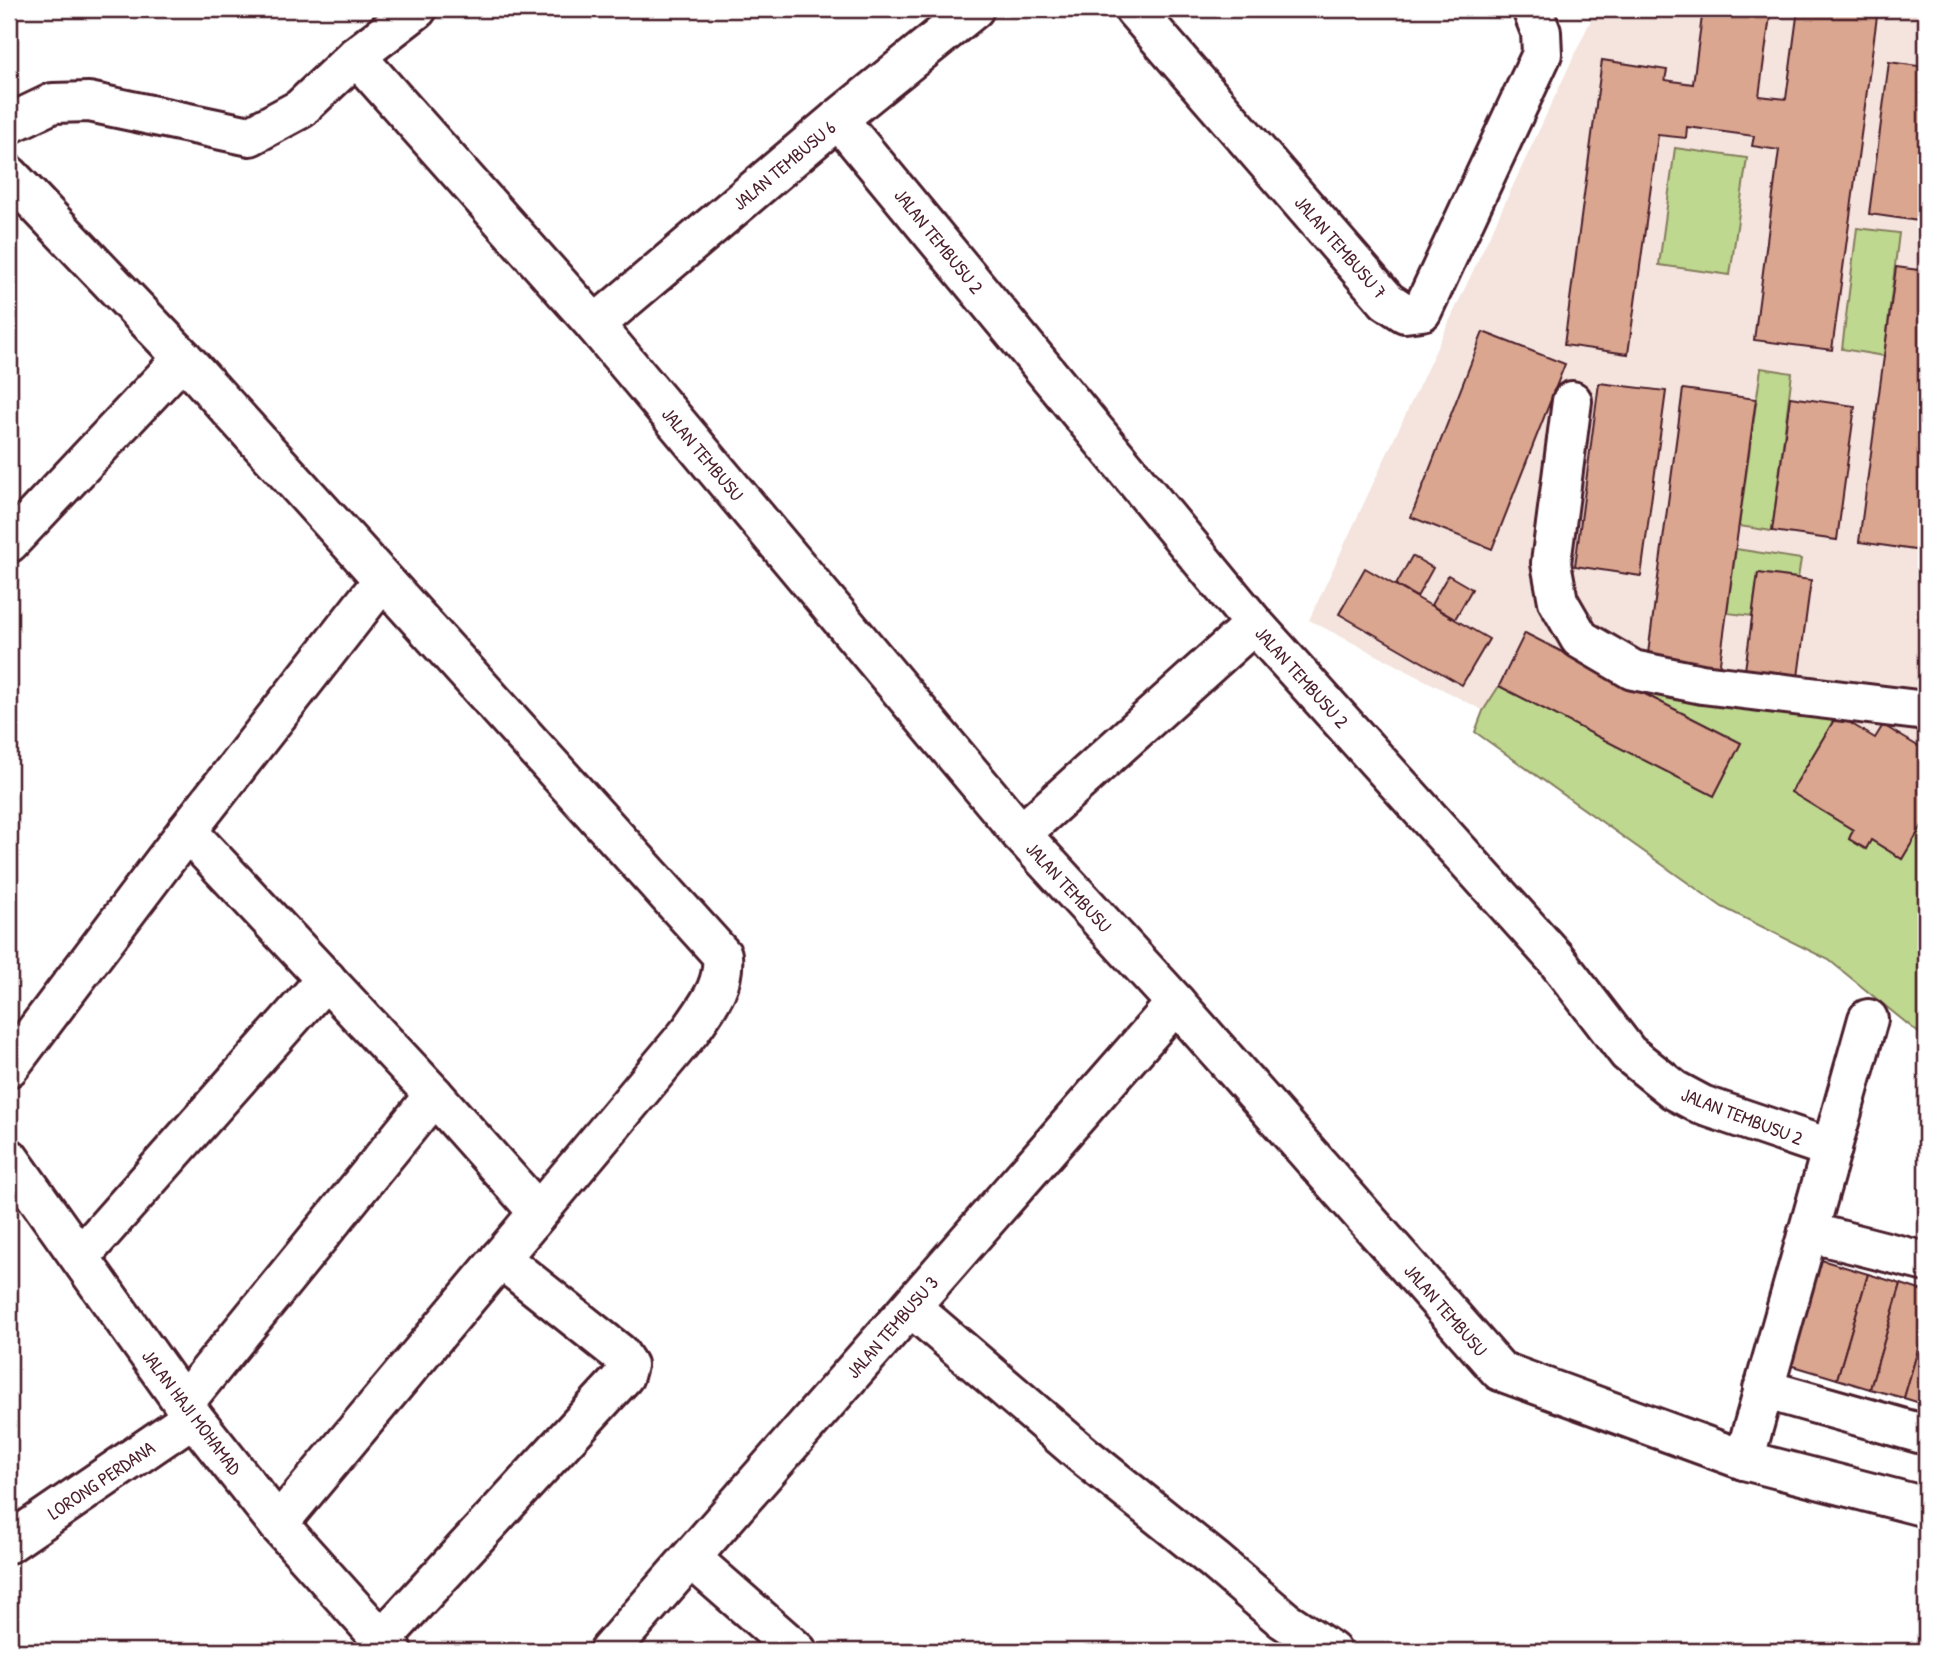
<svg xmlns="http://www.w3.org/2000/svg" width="1935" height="1660" font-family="'Patrick Hand',sans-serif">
	<rect width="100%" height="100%" fill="#fff"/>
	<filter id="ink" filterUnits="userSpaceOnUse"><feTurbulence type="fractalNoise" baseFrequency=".0143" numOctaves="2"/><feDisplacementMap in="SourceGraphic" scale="14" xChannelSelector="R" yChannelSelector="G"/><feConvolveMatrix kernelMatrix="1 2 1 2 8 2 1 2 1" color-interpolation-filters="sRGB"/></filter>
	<g filter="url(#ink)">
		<path fill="#f4e4dd" d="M1596 9H1926V941L1309 620Z"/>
		<g fill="#bed88f" stroke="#847c5d" stroke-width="2">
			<path d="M1675 148 1747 158 1730 275 1659 265Z"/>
			<path d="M1857 228 1899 233 1884 356 1842 349Z"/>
			<path d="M1761 368 1792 373 1772 531 1739 526Z"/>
			<path d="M1736 549 1801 559 1798 578 1758 573 1752 616 1727 613Z"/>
			<path d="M1615 679 1837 715 1791 792 1853 830 1849 839 1865 849 1871 840 1902 859 1926 819V1039L1829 960 1722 907 1475 732 1483 711 1499 686 1714 796 1741 743Z"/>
		</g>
		<g fill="#daa68f" stroke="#4a1f2b" stroke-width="2">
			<path d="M1703 9H1771L1759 96 1786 99 1798 9H1878L1832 350 1754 340 1779 150 1752 146 1754 136 1687 127 1686 138 1658 135 1628 354 1564 345 1602 60 1667 70 1665 80 1693 84Z"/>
			<path d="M1889 62 1926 67V222L1869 214Z"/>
			<path d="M1896 267 1926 271V516L1922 551 1859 542Z"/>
			<path d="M1483 332 1565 364 1492 549 1411 517Z"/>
			<path d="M1599 383 1666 391 1641 576 1575 566Z"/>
			<path d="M1683 389 1756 399 1719 670 1647 661Z"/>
			<path d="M1790 397 1855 406 1837 540 1772 531Z"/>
			<path d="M1412 556 1433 568 1417 597 1396 585Z"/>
			<path d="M1365 568 1489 639 1462 685 1339 614Z"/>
			<path d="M1758 573 1811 580 1798 677 1745 670Z"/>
			<path d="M1448 575 1472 589 1455 619 1431 605Z"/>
			<path d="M1525 633 1741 743 1714 796 1499 686Z"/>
			<path d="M1837 715 1875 738 1883 725 1926 751V819L1902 859 1871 840 1866 849 1849 839 1853 830 1791 792Z"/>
			<path d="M1818 1259 1868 1274 1837 1379 1787 1364Z"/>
			<path d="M1868 1274 1901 1284 1870 1389 1837 1379Z"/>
			<path d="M1901 1284 1926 1292V1322L1904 1398 1870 1389Z"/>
			<path d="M1926 1322V1405L1904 1398Z"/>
		</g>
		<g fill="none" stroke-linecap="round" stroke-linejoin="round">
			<g stroke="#4a1f2b" stroke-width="44">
				<g id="minor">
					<path d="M1134 9 1387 301 1405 313 1422 311 1542 54 1541 32 1532 9"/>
					<path d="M356 56 595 325 1021 834 1176 1003 1500 1371 1744 1460 1926 1507"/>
					<path d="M838 119 1254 624 1555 958 1628 1053 1674 1090 1702 1105 1832 1149"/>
					<path d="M9 124 53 103 89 102 250 136 300 109 356 56 417 9"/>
					<path d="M9 175 183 358 722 955C725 986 708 1005 691 1030L278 1524"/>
					<path d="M595 325 838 119 974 9"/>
					<path d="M1572 401 1551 563 1558 601 1580 639 1633 670 1702 684 1926 711"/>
					<path d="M9 543 183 358"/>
					<path d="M187 831 434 1095 538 1212"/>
					<path d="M1021 834 1254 624"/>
					<path d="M9 1067 187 831 383 580"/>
					<path d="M9 1158 193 1417 278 1524 392 1651"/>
					<path d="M1808 1232 1926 1262"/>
					<path d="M80 1257 326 979"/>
					<path d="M911 1307 1082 1454 1214 1560 1284 1620 1331 1651"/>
					<path d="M1763 1389 1926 1435"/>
					<path d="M183 1404 434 1095"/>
					<path d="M1744 1460 1868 1019"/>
					<path d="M9 1543 193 1417"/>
					<path d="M691 1558 797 1651"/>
					<path d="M382 1639 624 1376 627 1365 619 1353 500 1258"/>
					<path d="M609 1651 1176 1003"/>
				</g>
			</g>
			<use href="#minor" stroke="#fff" stroke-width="38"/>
		</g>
	</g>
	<g text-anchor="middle" stroke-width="5" stroke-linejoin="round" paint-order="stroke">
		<g font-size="19" fill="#4a1f2b" stroke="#fff">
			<text transform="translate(784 165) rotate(-40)" y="7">JALAN TEMBUSU 6</text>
			<text transform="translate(939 241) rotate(51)" y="7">JALAN TEMBUSU 2</text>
			<text transform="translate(1341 247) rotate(49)" y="7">JALAN TEMBUSU 7</text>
			<text transform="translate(703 454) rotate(50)" y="7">JALAN TEMBUSU</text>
			<text transform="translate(1302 677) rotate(48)" y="7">JALAN TEMBUSU 2</text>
			<text transform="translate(1069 887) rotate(47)" y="7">JALAN TEMBUSU</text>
			<text transform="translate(1742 1116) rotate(21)" y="7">JALAN TEMBUSU 2</text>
			<text transform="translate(1446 1310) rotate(49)" y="7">JALAN TEMBUSU</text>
			<text transform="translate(892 1327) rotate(-49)" y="7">JALAN TEMBUSU 3</text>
			<text transform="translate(192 1412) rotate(53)" y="7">JALAN HAJI MOHAMAD</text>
			<text transform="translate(101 1480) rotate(-34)" y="7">LORONG PERDANA</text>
		</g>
	</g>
	<rect width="1935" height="1660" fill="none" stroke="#fff" stroke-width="35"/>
	<rect x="18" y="18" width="1900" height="1625" fill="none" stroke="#4a1f2b" stroke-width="2.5" filter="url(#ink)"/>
</svg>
